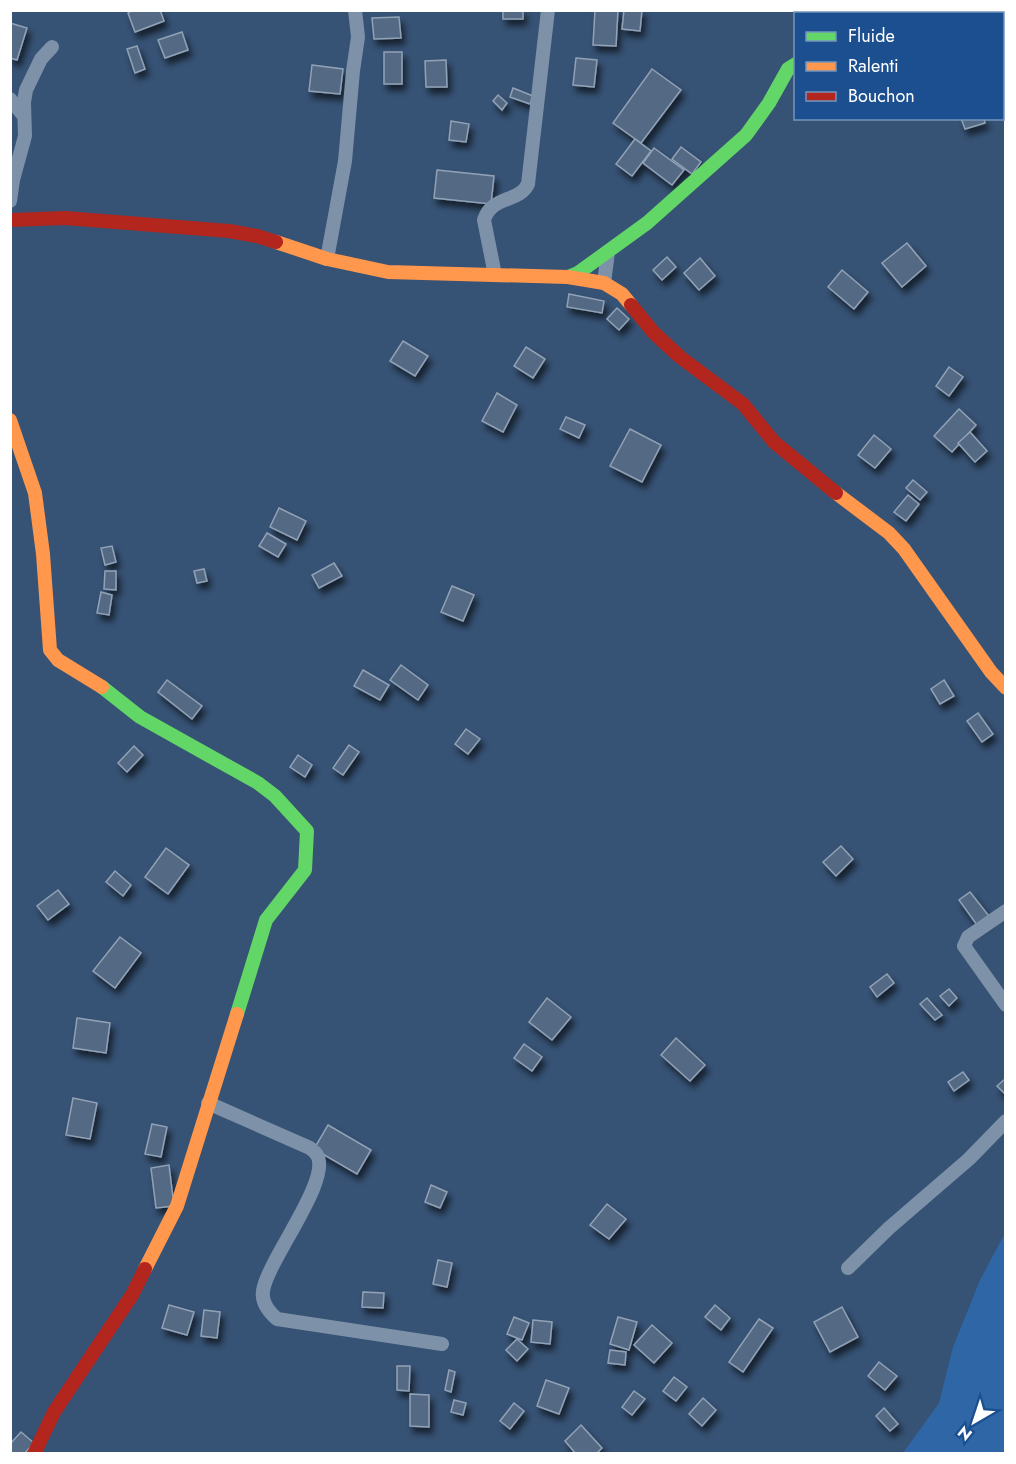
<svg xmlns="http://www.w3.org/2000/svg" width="1016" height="1464" font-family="Jost,sans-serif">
	<defs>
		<filter id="shadow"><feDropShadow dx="3.5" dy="6" stdDeviation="3" flood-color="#0009"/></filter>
	</defs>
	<rect width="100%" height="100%" fill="#365274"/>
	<path fill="#2f66a5" d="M1005 1233V1453H903L939 1403 953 1347 980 1280Z"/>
	<g fill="#526984" stroke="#92a2b6" stroke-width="1.5" filter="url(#shadow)">
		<path d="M133 10H160L164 21 135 32 128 13Z"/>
		<rect x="503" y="10" width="20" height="9"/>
		<path d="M595 10H618L616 46 593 45Z"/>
		<path d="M624 10H642L640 31 622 29Z"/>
		<path d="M399 17 401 38 374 39 372 18Z"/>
		<path d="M10 23 27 28 17 60 10 58Z"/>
		<path d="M182 32 188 50 165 58 158 40Z"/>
		<path d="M137 46 145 69 135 73 127 49Z"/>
		<rect x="384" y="52" width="18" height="32"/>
		<path d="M576 58 597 60 594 87 573 85Z"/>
		<path d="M446 60 447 87H426L425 61Z"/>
		<path d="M312 65 343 69 340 94 309 91Z"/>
		<path d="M652 69 681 90 641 143 613 123Z"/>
		<path d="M513 88 533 96 530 104 510 97Z"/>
		<path d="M498 95 507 103 502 110 493 101Z"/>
		<path d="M961 118H984L985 123 965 129Z"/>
		<path d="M451 121 469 124 466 142 449 140Z"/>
		<path d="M635 139 651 151 632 176 616 164Z"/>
		<path d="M681 147 701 162 692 174 672 159Z"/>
		<path d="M654 148 684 170 672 185 643 163Z"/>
		<path d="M437 170 494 176 491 204 434 198Z"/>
		<path d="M907 243 926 266 902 287 882 263Z"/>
		<path d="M667 257 676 267 662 280 653 270Z"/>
		<path d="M700 258 715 276 699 290 684 273Z"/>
		<path d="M842 270 868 292 854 309 828 287Z"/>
		<path d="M569 294 604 301 602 313 567 307Z"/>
		<path d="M617 308 629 319 619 330 607 319Z"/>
		<path d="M403 341 428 356 415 376 390 361Z"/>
		<path d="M526 347 545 359 533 378 514 366Z"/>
		<path d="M949 367 963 377 949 396 936 386Z"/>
		<path d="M497 393 517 405 503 432 482 421Z"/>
		<path d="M959 409 976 425 952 452 934 436Z"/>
		<path d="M566 417 585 425 579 438 560 429Z"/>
		<path d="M630 429 661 445 642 482 610 466Z"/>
		<path d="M970 432 987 451 975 462 958 443Z"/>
		<path d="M874 435 891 449 875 468 858 455Z"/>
		<path d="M913 480 927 492 920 500 906 488Z"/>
		<path d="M908 495 919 504 906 521 894 512Z"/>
		<path d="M279 508 306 521 297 540 270 527Z"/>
		<path d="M267 533 286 544 278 557 259 546Z"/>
		<path d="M112 546 116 562 105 565 101 548Z"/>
		<path d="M334 563 342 576 319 588 312 575Z"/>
		<path d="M204 569 207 581 197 583 194 571Z"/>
		<path d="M105 571H116V590L104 589Z"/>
		<path d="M452 586 474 595 463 621 441 612Z"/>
		<path d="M101 592 112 595 109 615 97 613Z"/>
		<path d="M401 665 428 685 418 700 390 680Z"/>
		<path d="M363 670 389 685 380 700 354 686Z"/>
		<path d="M167 680 202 706 192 719 158 692Z"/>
		<path d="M944 680 954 696 940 704 931 689Z"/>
		<path d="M978 713 993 734 982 742 967 721Z"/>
		<path d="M466 729 480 739 468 754 455 744Z"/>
		<path d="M349 745 359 752 343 775 333 768Z"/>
		<path d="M134 746 143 755 127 772 118 763Z"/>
		<path d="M298 755 312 765 305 777 290 767Z"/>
		<path d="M841 846 853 859 836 876 823 862Z"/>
		<path d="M166 848 189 865 168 894 145 877Z"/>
		<path d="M115 871 131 885 123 896 106 882Z"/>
		<path d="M58 890 69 904 48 920 37 906Z"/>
		<path d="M970 892 989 916 977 925 959 900Z"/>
		<path d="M120 937 141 953 115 988 93 971Z"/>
		<path d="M887 974 894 983 877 997 870 987Z"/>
		<path d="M949 989 957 998 949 1006 940 996Z"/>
		<path d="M547 998 571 1017 552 1040 529 1022Z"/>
		<path d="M927 998 942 1015 935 1020 920 1004Z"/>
		<path d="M77 1018 110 1023 106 1053 73 1048Z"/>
		<path d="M676 1038 705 1065 690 1081 661 1055Z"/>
		<path d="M524 1044 542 1057 532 1071 514 1058Z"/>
		<path d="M963 1072 969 1080 954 1091 948 1082Z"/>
		<path d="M1005 1079H1006V1095L997 1086Z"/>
		<path d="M73 1098 97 1103 90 1139 66 1135Z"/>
		<path d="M152 1124 167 1127 161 1157 145 1154Z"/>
		<path d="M328 1125 371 1150 357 1174 314 1149Z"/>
		<path d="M169 1165 174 1206 156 1208 151 1168Z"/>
		<path d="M431 1185 447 1192 440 1208 425 1202Z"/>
		<path d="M607 1204 626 1219 609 1239 590 1225Z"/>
		<path d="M438 1260 452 1263 447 1287 433 1284Z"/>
		<path d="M363 1292 384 1293 383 1308 362 1307Z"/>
		<path d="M169 1305 194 1312 187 1335 162 1328Z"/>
		<path d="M715 1305 730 1318 721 1330 705 1317Z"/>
		<path d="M842 1307 858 1337 830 1352 814 1322Z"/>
		<path d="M204 1310 220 1312 217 1338 201 1336Z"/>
		<path d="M514 1317 529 1323 522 1340 507 1334Z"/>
		<path d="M618 1317 637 1322 629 1350 610 1344Z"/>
		<path d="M759 1319 773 1328 743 1372 729 1362Z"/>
		<path d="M533 1320 552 1322 550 1344 531 1342Z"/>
		<path d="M652 1325 672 1343 654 1363 634 1345Z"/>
		<path d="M517 1339 528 1349 517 1361 506 1350Z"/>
		<path d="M610 1350 626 1352 625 1365 608 1363Z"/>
		<path d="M879 1362 897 1376 885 1390 868 1376Z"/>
		<path d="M397 1366H410L409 1391 397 1390Z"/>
		<path d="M449 1370 455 1372 451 1392 445 1390Z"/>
		<path d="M674 1377 687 1387 676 1401 663 1391Z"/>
		<path d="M546 1380 569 1388 559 1414 537 1406Z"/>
		<path d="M634 1391 645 1399 632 1415 622 1407Z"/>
		<path d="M410 1394 429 1395V1427L410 1426Z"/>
		<path d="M703 1398 716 1410 702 1426 689 1414Z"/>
		<path d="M454 1400 466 1403 463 1415 451 1412Z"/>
		<path d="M514 1403 524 1411 510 1429 500 1421Z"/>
		<path d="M884 1408 898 1424 890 1431 876 1416Z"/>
		<path d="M581 1425 602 1448 596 1454H576L565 1441Z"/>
		<path d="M21 1432 34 1443 24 1454 10 1453V1444Z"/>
	</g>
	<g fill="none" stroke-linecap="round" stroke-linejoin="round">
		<g stroke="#7d92a8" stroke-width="14">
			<path d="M821 14 823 10"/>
			<path d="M10 99 24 116"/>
			<path d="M10 201 13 180 25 136 24 102 26 90 41 59 52 47"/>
			<path d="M327 259 345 161 353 71 358 37 355 10"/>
			<path d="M495 275 484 220C492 195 519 203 528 184L548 10"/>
			<path d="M604 283 608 252"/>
			<path d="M1006 911 968 937 964 946 1006 1005"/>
			<path d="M208 1103 310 1148C311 1149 317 1154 317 1155 332 1180 267 1261 263 1291 261 1303 269 1312 277 1319L442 1344"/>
			<path d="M848 1268 889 1228 969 1159 1006 1121"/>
		</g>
		<g stroke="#63d668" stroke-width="14">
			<path d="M872 14 876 10"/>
			<path d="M568 277 578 273 647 223 746 135 769 103 788 69 796 64"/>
			<path d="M102 687 140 717 258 783 275 796 307 831 305 870 266 920 237 1014"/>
		</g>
		<g stroke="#ff974d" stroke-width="14">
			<path d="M276 242 327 259 388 272 568 277 604 283 622 294 631 305"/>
			<path d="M10 420 35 493 43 554 50 650 58 660 102 687"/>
			<path d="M836 493 889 533 904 549 991 672 1006 688"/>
			<path d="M145 1269 177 1206 237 1014"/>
		</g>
		<g stroke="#b3261e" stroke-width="14">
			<path d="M10 220 65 218 229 231 257 236 276 242"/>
			<path d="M631 305 654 333 680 357 743 404 774 442 836 493"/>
			<path d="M34 1454 54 1412 132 1295 145 1269"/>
		</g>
	</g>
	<rect width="1016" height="1464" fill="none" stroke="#ffffff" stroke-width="24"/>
	<rect x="794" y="12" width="210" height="108" fill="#1b4f8f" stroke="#7695bc" stroke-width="1.5"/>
	<rect x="806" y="32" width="30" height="9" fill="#63d668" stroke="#7695bc" stroke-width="1.5"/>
	<text x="848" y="42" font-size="18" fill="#ffffff">Fluide</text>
	<rect x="806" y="62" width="30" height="9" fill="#ff974d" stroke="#7695bc" stroke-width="1.5"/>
	<text x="848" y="72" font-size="18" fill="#ffffff">Ralenti</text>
	<rect x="806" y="92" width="30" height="9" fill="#b3261e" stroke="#7695bc" stroke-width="1.5"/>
	<text x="848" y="102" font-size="18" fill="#ffffff">Bouchon</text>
	<g transform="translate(974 1422) rotate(219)" stroke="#1b4f8f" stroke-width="4.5" paint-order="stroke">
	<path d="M0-4.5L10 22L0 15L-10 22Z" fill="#ffffff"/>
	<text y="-9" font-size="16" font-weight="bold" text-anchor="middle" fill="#ffffff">N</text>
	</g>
</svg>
